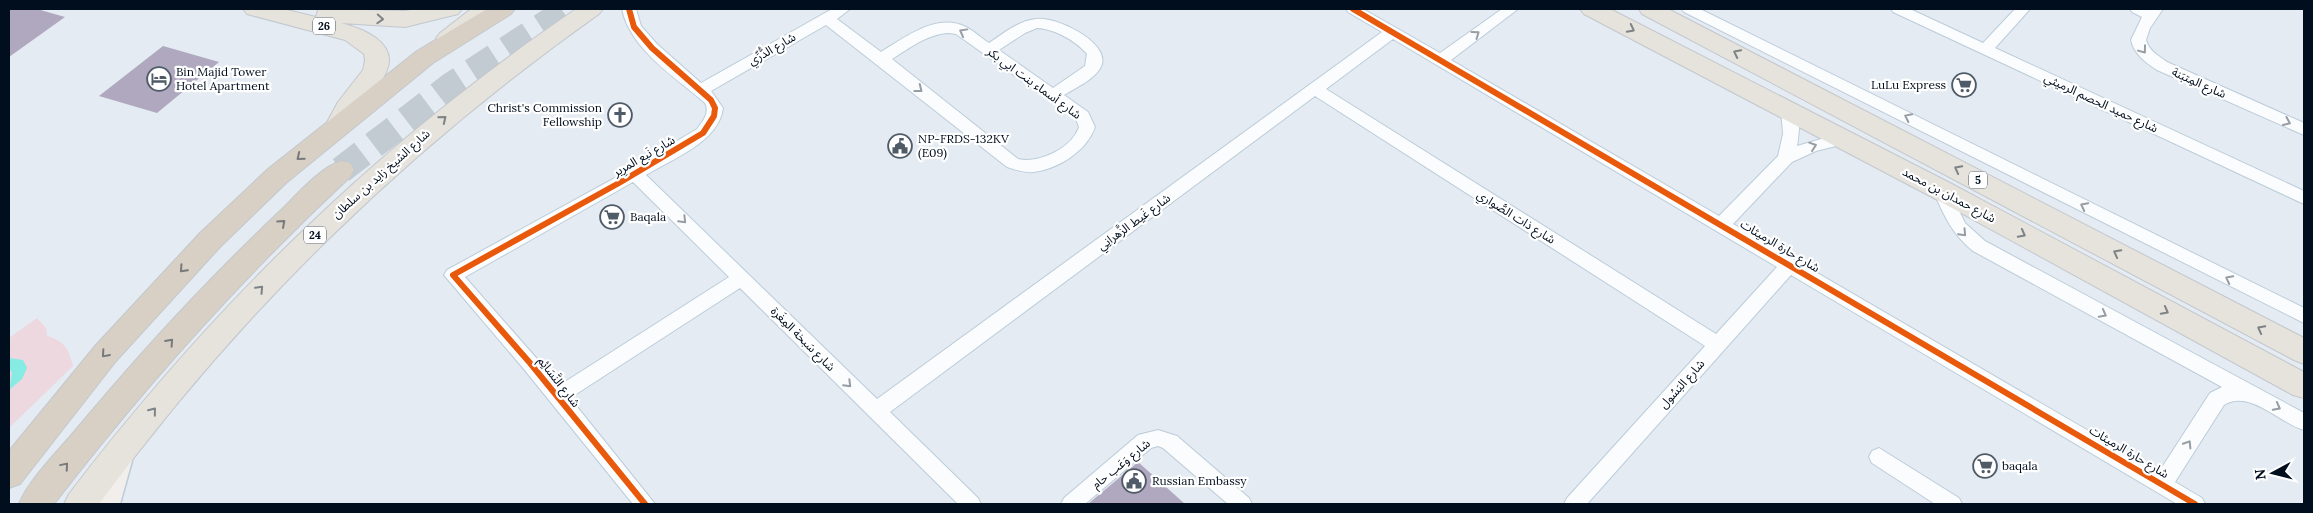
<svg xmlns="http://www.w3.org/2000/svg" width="2313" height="513" font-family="Lora,'Noto Sans Arabic',serif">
	<rect width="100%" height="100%" fill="#e4ebf2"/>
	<path fill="#edd8e0" d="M37 318 46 328 47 336C64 340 69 350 73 366L9 428V338Z"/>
	<path fill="#86ebe3" d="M9 358 23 360 27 368 22 379 9 390 12 373 9 368Z"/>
	<g fill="#afa8be">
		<path d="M9 9H37L65 17 9 57Z"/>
		<path d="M163 46 219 62 157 113 99 96Z"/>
		<path d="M1138 462 1185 504H1088Z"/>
	</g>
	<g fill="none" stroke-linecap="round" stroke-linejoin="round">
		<path stroke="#c2cad2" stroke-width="27" stroke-dasharray="27 14" stroke-linecap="butt" d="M341 170 452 85 569 9"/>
		<g stroke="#bbccda" stroke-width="2">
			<g id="street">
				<path d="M622 9H636L641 26 657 44 701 83 832 9H850L837 19 881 52C904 38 937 12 966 27 974 31 981 38 989 43 1004 33 1018 21 1036 19 1055 16 1108 41 1102 64 1098 78 1075 88 1064 95L1088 112 1095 127C1087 151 1058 169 1034 172 1025 173 1016 170 1007 167L826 25 711 91 723 108C719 142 672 159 646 175L877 399 1382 32 1348 12 1346 9H1363L1440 53 1502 9H1518L1451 60 1719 216 1778 156 1783 134 1781 110 1783 106H1795C1801 117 1799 134 1797 146L1842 133 1848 135 1850 139 1848 143 1816 151 1792 162 1733 224 2159 472 2210 393 2222 387 1973 251C1952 234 1943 214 1933 190L1935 186 1941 184 1947 186 1965 223 1985 241 2304 413V430C2279 423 2250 389 2224 405L2175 482 2202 498 2205 504H2177L1791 275 1587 504H1564L1567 498 1705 346 1315 96 890 412 978 498 981 504H958L740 288 570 398 655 504H633L523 368 444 275 447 270 613 179 697 129C703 121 710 113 705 103 675 77 630 49 622 9ZM1037 28C1055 29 1076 41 1087 54L1085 66 1053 88 999 50 1025 33ZM949 33 956 34 1076 119 1079 127C1072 148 1039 164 1018 159L892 59C910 48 927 34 949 33ZM1393 39 1777 267 1716 334 1326 89ZM633 182 729 277 560 385 465 277Z"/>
				<path d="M1682 9H1700L2304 308V323L1684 12Z"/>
				<path d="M1891 9H1910L1983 43 2015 9H2030L1995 48 2304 191V204L1893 12Z"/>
				<path d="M2130 9H2163L2150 28 2146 40C2149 51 2159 56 2167 62L2304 123V135L2157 70C2145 62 2134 54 2131 40L2142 17 2132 12Z"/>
				<path d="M1158 430 1177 436 1249 498 1252 504H1228L1163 448 1158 446 1151 448 1085 504H1061L1064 498 1138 435Z"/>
				<path d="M1879 448 1959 498 1962 504H1935L1872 463 1869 457 1872 451Z"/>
			</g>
		</g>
		<g stroke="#bbccda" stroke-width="3">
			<path id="secondary" d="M118 449 128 452 132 461 120 504H92L97 480 108 452Z"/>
		</g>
		<g stroke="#c2c8cd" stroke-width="2">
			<g id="primary">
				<path d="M243 9H283L316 17 318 10 321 9 405 11 417 9H462L458 14 405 27 341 23C361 28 398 42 387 70 381 86 367 98 358 111 353 118 351 126 347 132L338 135 329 132 325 126 338 102 363 70 365 61 364 54 345 40 247 14Z"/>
				<path d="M471 9H498L494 14C479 26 460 49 440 43L436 38 440 33Z"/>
				<path d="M576 9H603L599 14C404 152 240 312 99 504H64L69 494C215 303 377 145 576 9Z"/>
				<path d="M1580 9H1610L1950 183 2304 372V398L2293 395 1932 197 1584 14Z"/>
				<path d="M1639 9H1668L2304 338V364L2294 360 1642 14Z"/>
			</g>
		</g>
		<g stroke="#c2c8cd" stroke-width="2">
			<g id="highway">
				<path d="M487 9H515L511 14 433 63 286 183 220 247 116 361 20 484 9 488V451L96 345 200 233 268 169 417 51Z"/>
				<path d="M341 161 350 163 354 170 350 177C242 278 144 387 54 504H19C29 480 56 453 74 432 138 355 205 282 278 213 294 198 320 167 341 161Z"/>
			</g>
		</g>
		<use href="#street" fill="#fbfcfd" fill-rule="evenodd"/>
		<use href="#secondary" fill="#f1eeec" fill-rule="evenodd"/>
		<use href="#primary" fill="#e6e2dc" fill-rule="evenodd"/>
		<use href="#highway" fill="#d8d0c5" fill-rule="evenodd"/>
		<g stroke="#fff" stroke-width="9">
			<g id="cycleway">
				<path d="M629 9 634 27 652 48 711 100 715 108 714 116 703 133 619 183 453 275 530 363 645 504"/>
				<path d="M1353 9 2195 504"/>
			</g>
		</g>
		<use href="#cycleway" stroke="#e8590c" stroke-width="6"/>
	</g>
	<defs><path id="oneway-chevron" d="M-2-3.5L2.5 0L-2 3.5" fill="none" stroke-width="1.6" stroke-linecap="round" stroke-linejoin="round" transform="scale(1.25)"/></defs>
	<g stroke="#7e8386">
		<use href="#oneway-chevron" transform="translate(380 19) rotate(3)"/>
		<use href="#oneway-chevron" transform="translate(1631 29) rotate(27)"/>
		<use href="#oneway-chevron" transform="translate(1737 53) rotate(-153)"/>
		<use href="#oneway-chevron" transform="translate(443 119) rotate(-39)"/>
		<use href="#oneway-chevron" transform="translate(1958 169) rotate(-152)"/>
		<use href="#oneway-chevron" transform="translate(2022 234) rotate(28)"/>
		<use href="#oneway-chevron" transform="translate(2117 253) rotate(-152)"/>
		<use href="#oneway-chevron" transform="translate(260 289) rotate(-47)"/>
		<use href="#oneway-chevron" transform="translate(2165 311) rotate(28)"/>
		<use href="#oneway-chevron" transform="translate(2261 329) rotate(-152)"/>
		<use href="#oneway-chevron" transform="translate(153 411) rotate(-51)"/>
	</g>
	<g stroke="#979da4">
		<use href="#oneway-chevron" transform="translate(963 32) rotate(-151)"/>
		<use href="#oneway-chevron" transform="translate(1476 34) rotate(-36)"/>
		<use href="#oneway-chevron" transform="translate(2143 50) rotate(53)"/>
		<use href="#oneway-chevron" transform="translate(919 89) rotate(38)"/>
		<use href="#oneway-chevron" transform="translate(1908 117) rotate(-154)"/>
		<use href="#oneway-chevron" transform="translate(2287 122) rotate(24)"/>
		<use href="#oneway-chevron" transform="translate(1813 146) rotate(-19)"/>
		<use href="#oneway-chevron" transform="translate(2084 206) rotate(-153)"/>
		<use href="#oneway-chevron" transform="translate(683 220) rotate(45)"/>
		<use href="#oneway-chevron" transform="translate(1963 233) rotate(47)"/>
		<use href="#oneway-chevron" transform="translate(2229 279) rotate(-153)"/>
		<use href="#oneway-chevron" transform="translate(2103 314) rotate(28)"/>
		<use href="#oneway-chevron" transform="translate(848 384) rotate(45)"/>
		<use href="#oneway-chevron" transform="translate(2277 407) rotate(28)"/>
		<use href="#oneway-chevron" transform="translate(2188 444) rotate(-58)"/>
	</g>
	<g stroke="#77797a">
		<use href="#oneway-chevron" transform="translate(300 157) rotate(141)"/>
		<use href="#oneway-chevron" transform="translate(282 223) rotate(-42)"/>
		<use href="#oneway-chevron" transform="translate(183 269) rotate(133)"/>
		<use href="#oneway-chevron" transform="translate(170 342) rotate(-48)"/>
		<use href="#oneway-chevron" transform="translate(105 354) rotate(131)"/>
		<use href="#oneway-chevron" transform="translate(65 466) rotate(-50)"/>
	</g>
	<defs>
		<g id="hotel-ring" transform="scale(1.25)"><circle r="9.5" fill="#fff" stroke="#505b68" stroke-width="1.5"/><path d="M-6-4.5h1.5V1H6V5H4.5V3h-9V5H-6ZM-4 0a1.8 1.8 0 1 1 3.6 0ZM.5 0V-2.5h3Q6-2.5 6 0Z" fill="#505b68"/></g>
		<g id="supermarket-ring" transform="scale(1.25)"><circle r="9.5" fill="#fff" stroke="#505b68" stroke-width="1.5"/><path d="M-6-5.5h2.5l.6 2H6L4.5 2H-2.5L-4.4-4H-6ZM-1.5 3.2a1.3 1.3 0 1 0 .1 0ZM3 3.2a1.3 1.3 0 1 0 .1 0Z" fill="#505b68"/></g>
		<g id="church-ring" transform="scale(1.25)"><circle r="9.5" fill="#fff" stroke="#505b68" stroke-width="1.5"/><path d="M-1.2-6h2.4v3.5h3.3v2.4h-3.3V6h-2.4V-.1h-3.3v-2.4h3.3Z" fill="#505b68"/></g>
		<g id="civic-ring" transform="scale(1.25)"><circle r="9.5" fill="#fff" stroke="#505b68" stroke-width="1.5"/><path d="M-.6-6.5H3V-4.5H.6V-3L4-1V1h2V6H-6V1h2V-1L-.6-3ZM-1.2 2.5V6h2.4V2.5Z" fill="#505b68"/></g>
	</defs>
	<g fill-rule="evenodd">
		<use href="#hotel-ring" x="159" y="79"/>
		<use href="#supermarket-ring" x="1964" y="85"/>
		<use href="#church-ring" x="620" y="115"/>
		<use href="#civic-ring" x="900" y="146"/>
		<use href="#supermarket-ring" x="612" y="217"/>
		<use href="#supermarket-ring" x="1985" y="466"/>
		<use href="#civic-ring" x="1134" y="481"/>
	</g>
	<g text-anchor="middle" stroke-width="4.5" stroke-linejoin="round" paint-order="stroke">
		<g fill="#fff" stroke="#4c5662" stroke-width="1">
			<rect x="313" y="17.5" width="22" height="17" rx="4"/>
			<rect x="1969" y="171.5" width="18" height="17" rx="4"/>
			<rect x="304" y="226.5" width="22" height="17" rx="4"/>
		</g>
		<g font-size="11" font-weight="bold" fill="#000e1e">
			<text x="324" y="30">26</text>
			<text x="1978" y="184">5</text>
			<text x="315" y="239">24</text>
		</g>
		<g font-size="12" fill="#000e1e" stroke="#fff">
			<text transform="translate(772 49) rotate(-30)" y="4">شارع الدُّرِّي</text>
			<text transform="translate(1034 83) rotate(36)" y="4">شارع أسماء بنت ابي بكر</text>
			<text transform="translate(2199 83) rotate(24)" y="4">شارع المِتبَنة</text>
			<text transform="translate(2101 103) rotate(25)" y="4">شارع حميد الحصم الرميثي</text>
			<text transform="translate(644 156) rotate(-30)" y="4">شارع نَبع المرِير</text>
			<text transform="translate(381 174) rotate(-42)" y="4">شارع الشيخ زايد بن سلطان</text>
			<text transform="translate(1949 195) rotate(28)" y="4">شارع حمدان بن محمد</text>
			<text transform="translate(1516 217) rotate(32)" y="4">شارع ذات الصَّواري</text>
			<text transform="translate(1134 222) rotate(-36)" y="4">شارع غَيط الزَّهرانِي</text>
			<text transform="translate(1780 246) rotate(31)" y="4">شارع حارة الرميثات</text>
			<text transform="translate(803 339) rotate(45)" y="4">شارع سَبخة المِغَرة</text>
			<text transform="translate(559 382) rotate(52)" y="4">شارع النَّسَائِم</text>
			<text transform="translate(1682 384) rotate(-48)" y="4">شارع البَسُول</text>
			<text transform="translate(2129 452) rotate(31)" y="4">شارع حارة الرميثات</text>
			<text transform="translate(1121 464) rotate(-39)" y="4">شارع وَعَب حام</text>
		</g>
		<g font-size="12" fill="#000e1e" stroke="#fff" text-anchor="start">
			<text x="176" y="76">Bin Majid Tower<tspan x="176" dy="14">Hotel Apartment</tspan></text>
			<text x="1946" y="89" text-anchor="end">LuLu Express</text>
			<text x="602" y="112" text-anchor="end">Christ's Commission<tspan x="602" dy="14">Fellowship</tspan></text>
			<text x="918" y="143">NP-FRDS-132KV<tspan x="918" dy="14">(E09)</tspan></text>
			<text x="630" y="221">Baqala</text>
			<text x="2002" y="470">baqala</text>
			<text x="1152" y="485">Russian Embassy</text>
		</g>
	</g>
	<rect width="2313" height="513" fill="none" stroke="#000e1e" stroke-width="20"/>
	<g transform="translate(2273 473) rotate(263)" stroke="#ffffff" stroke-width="4" paint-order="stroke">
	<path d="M0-4L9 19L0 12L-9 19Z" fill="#000e1e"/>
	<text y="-8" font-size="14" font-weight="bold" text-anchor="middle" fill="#000e1e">N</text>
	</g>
</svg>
